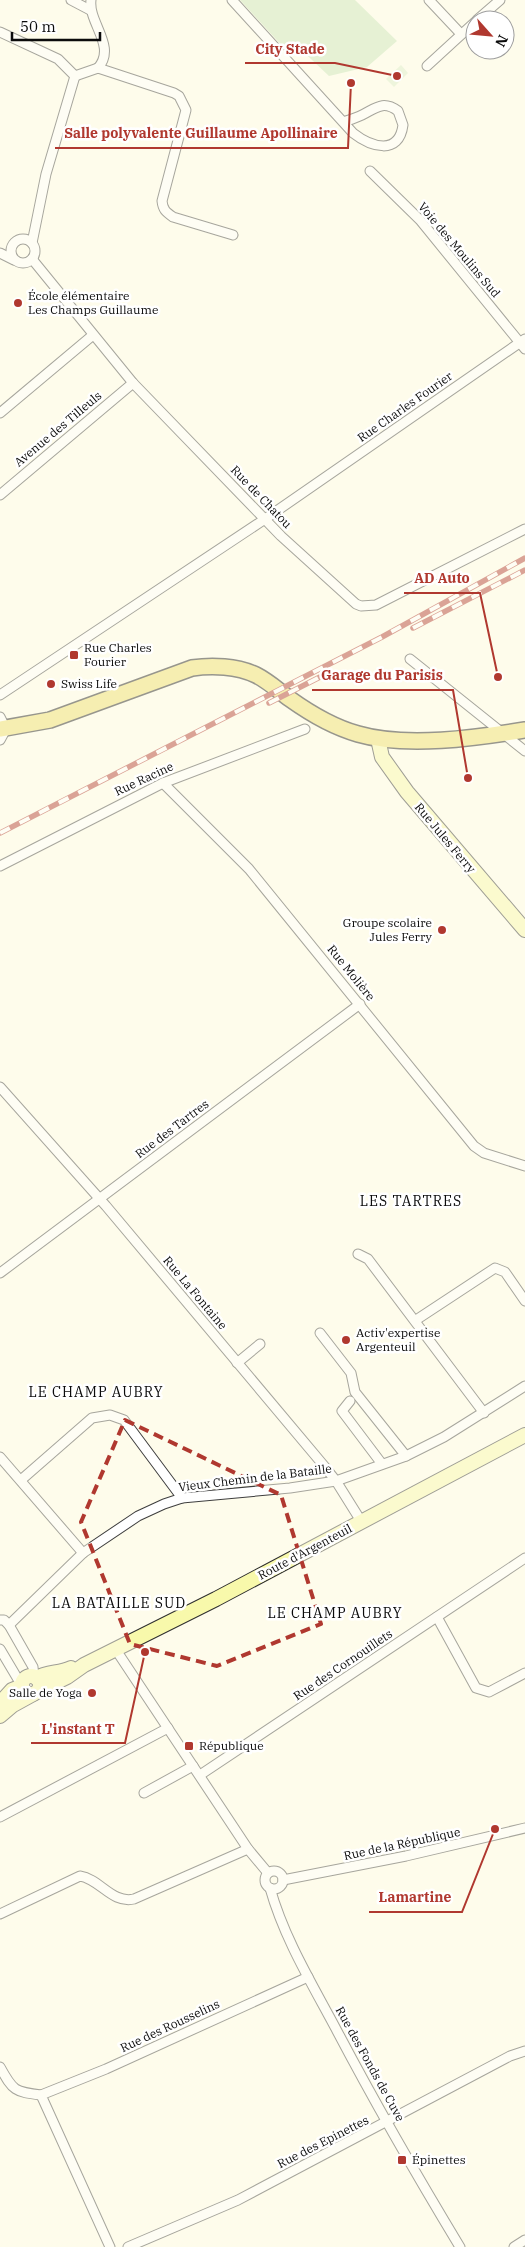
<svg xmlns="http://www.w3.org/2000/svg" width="525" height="2247" font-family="'IBM Plex Serif',serif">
	<rect width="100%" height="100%" fill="#fefceb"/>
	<path fill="#cae5b8" d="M240 0H355L397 41 367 67 329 76 293 42 285 49Z"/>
	<path fill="#dcedc9" d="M401 65 408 73 394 87 386 79Z"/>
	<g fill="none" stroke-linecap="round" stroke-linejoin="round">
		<g stroke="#3e3e3e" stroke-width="11">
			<g id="street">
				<path d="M71 0 90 10"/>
				<path d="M91 0C88 23 117 46 98 68"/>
				<path d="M232 0 353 133C371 147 399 156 403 125L398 111C383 100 376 108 362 115 356 118 349 120 343 122"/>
				<path d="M429 0 461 34"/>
				<path d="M477 20 500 0"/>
				<path d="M0 32 58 59 75 76 46 174 32 243"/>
				<path d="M427 66 475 22"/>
				<path d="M98 68 174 93 179 96 186 110 162 201C163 210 166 212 173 217L233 235"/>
				<path d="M75 76 98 68"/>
				<path d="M370 171 420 220 525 349"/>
				<circle cx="23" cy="251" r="12"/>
				<path d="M0 253 14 260"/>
				<path d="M32 259 133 383 281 536 356 604 361 606 376 605 525 529"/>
				<path d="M0 413 93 335"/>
				<path d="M0 495 133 383"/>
				<path d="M410 659 525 751"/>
				<path d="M0 695 265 519 525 339"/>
				<path d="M0 717 6 729 0 740"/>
				<path d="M163 783 249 869 474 1146 484 1153 525 1166"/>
				<path d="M0 866 163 783 305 729"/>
				<path d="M0 1087 106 1206 325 1467 336 1481 361 1521"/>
				<path d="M358 1254 368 1259 484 1413"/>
				<path d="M0 1273 360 1004"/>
				<path d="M416 1320 495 1268 505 1272 525 1301"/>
				<path d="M320 1333 351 1373 355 1392 406 1456"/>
				<path d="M237 1363 260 1344"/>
				<path d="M350 1401 342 1411 382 1464"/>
				<path d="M0 1457 83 1553"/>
				<path d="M21 1480 92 1418 110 1415 124 1420 182 1498"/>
				<path d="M437 1617 476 1688 489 1692 525 1673"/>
				<path d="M0 1620H4L9 1625 33 1667 34 1676"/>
				<path d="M9 1625 83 1553 138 1516 164 1504 182 1498 290 1488 336 1481 406 1456 444 1437 525 1386"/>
				<path d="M0 1649 19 1681 23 1680"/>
				<path d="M116 1650 248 1849 268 1873"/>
				<path d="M200 1775 525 1558"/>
				<path d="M144 1793 193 1766"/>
				<path d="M0 1817 168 1728"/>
				<circle cx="274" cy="1880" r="9"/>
				<path d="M283 1880 406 1856 525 1828"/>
				<path d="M270 1888C284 1938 312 1984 336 2029 375 2103 417 2176 460 2247"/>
				<path d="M0 1914 80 1876C100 1879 112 1904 134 1899L248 1849"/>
				<path d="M0 2067C13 2091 15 2092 41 2095"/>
				<path d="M110 2247 41 2095 106 2069 308 1977"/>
				<path d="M128 2247 238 2200 510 2056 525 2051"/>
				<path d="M514 2247 525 2240"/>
			</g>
		</g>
		<g stroke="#2d2d2d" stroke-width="16">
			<g id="secondary">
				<path d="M378 739 382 757 407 792 525 930"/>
				<circle cx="31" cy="1685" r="9"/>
				<path d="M36 1678C48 1672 60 1673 71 1668"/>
				<path d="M38 1691 67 1677 84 1665 216 1599 525 1435"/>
				<path d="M0 1703 12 1690 22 1686"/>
				<path d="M0 1716 13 1705 33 1694"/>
			</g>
		</g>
		<g stroke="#1c1c1c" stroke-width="18">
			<path id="primary" d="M0 729 50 720 192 668C212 665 237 666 256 675 268 681 279 691 290 699 311 714 333 727 358 734 406 748 476 738 525 730"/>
		</g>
		<use href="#street" stroke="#fff" stroke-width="9"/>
		<use href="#secondary" stroke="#f8f9ab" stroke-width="14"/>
		<use href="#primary" stroke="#eede6b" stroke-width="15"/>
		<g stroke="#b0382f" stroke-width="5.5">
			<g id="rail">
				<path d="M413 628 525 570"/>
				<path d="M269 703 320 677"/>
				<path d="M0 833 382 637 525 558"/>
			</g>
		</g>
		<use href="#rail" stroke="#fff" stroke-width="4" stroke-dasharray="11" stroke-linecap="butt"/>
	</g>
	<path d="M0 0H525V2247H0ZM125 1420 281 1495 321 1624 217 1666 130 1644 81 1522Z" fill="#fefceb" fill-opacity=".55" fill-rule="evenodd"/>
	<path fill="none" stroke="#b0382f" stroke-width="4" stroke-dasharray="10 6" stroke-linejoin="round" d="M125 1420 281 1495 321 1624 217 1666 130 1644 81 1522Z"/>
	<g fill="#b0382f" stroke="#fff" stroke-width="2">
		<circle cx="18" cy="303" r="5"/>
		<rect x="69" y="650" width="10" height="10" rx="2.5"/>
		<circle cx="51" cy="684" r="5"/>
		<circle cx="442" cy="930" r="5"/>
		<circle cx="346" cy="1340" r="5"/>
		<circle cx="92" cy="1693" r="5"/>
		<rect x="184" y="1741" width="10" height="10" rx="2.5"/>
		<rect x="397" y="2155" width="10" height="10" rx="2.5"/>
	</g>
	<g text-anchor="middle" stroke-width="5" stroke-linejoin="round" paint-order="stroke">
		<g font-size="12" fill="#0b0b0b" stroke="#fff">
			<text transform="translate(459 250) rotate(50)" y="4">Voie des Moulins Sud</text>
			<text transform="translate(405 407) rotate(-35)" y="4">Rue Charles Fourier</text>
			<text transform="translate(58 429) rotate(-40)" y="4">Avenue des Tilleuls</text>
			<text transform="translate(261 497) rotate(46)" y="4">Rue de Chatou</text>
			<text transform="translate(144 779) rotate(-25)" y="4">Rue Racine</text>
			<text transform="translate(445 838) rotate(50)" y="4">Rue Jules Ferry</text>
			<text transform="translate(351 973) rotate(51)" y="4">Rue Molière</text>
			<text transform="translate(172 1129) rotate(-37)" y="4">Rue des Tartres</text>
			<text transform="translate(195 1293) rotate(50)" y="4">Rue La Fontaine</text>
			<text transform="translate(255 1478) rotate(-7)" y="4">Vieux Chemin de la Bataille</text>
			<text transform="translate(305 1552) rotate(-28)" y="4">Route d'Argenteuil</text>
			<text transform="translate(343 1665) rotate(-34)" y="4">Rue des Cornouillets</text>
			<text transform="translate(402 1844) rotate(-12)" y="4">Rue de la République</text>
			<text transform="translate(170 2026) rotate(-25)" y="4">Rue des Rousselins</text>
			<text transform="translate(370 2064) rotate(61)" y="4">Rue des Fonds de Cuve</text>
			<text transform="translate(323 2142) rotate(-27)" y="4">Rue des Epinettes</text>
		</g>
		<g font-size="12" fill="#0b0b0b" stroke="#fff" text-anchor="start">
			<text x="28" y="300">École élémentaire<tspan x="28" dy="14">Les Champs Guillaume</tspan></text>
			<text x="84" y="652">Rue Charles<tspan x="84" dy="14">Fourier</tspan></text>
			<text x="61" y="688">Swiss Life</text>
			<text x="432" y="927" text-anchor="end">Groupe scolaire<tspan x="432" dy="14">Jules Ferry</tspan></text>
			<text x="356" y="1337">Activ'expertise<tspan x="356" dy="14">Argenteuil</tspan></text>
			<text x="82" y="1697" text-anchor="end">Salle de Yoga</text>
			<text x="199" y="1750">République</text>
			<text x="412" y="2164">Épinettes</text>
		</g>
		<g font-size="14" letter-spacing="1" fill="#0b0b0b" stroke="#fff">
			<text x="411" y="1206">LES TARTRES</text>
			<text x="96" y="1397">LE CHAMP AUBRY</text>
			<text x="119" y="1608">LA BATAILLE SUD</text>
			<text x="335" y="1618">LE CHAMP AUBRY</text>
		</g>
	</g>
	<path fill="none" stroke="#b0382f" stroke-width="2" d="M397 76L335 63H245M351 83L348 148H55M498 677L480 593H404M468 778L453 690H312M145 1652L125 1743H31M495 1829L462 1912H369"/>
	<g fill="#b0382f" stroke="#fff" stroke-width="2">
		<circle cx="397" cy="76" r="5"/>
		<circle cx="351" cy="83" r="5"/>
		<circle cx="498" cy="677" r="5"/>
		<circle cx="468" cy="778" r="5"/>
		<circle cx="145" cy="1652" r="5"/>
		<circle cx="495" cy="1829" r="5"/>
	</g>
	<g font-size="14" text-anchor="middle" font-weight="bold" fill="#b0382f" stroke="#fff" stroke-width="5" stroke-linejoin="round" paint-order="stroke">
		<text x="290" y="54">City Stade</text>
		<text x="201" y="138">Salle polyvalente Guillaume Apollinaire</text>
		<text x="442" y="583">AD Auto</text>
		<text x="382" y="680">Garage du Parisis</text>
		<text x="78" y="1734">L'instant T</text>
		<text x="415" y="1902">Lamartine</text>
	</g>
	<g transform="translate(490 35) rotate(117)"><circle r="24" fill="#ffffff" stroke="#9d9d9d"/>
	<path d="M0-4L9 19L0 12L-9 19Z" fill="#b0382f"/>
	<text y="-8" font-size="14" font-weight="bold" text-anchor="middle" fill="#0b0b0b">N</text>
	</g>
	<path d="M12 32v8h88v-8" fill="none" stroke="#0b0b0b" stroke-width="2.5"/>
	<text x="20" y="32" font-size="15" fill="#0b0b0b" stroke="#ffffff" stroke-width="4" paint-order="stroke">50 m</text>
</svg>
